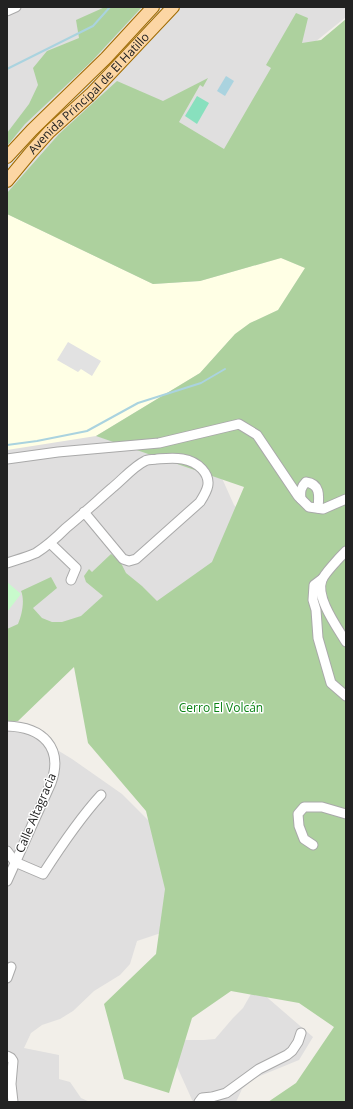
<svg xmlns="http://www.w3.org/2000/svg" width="353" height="1109" font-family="'Open Sans',sans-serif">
	<rect width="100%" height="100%" fill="#f2efe9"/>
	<g fill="#e0dfdf">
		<path d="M7 7H346V17L315 42 203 436 234 505 246 518 271 625 7 672Z"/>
		<path d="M7 726H18L72 759 122 794 171 843 164 932 137 941 130 964 120 975 94 991 73 1011 60 1019 42 1025 31 1033 24 1048 59 1055V1079L70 1082 81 1098 90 1102H7Z"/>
		<path d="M255 987 313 1037 299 1060 255 1078 242 1089 236 1102H193L165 1040H204L215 1039 233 1018 243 1008Z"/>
	</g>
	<path fill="#ffffe5" d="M7 214 153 284 200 281 281 258 305 268 278 310 250 323 235 334 200 373 96 436 7 450Z"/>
	<g fill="#add19e">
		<path d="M105 7H142L92 61 25 124 7 146V133L29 104 38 85 33 68 47 51 79 38 76 20Z"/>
		<path d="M296 13 308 18 302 43 321 40 346 19V1102H268L296 1083 334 1027 299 1003 231 991 192 1018 169 1093 124 1079 104 1004 156 954 165 889 146 811 88 743 74 667 18 721 7 722V629L18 624C22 615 25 600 21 591L51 577 57 588 33 608 42 618 52 622H62L81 616 103 596 86 582 84 576 89 569 92 572 111 554 120 561 126 573 142 586 157 601 212 562 244 487 96 436 200 373 235 334 250 323 278 310 305 268 281 258 200 281 153 284 7 214V193L59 134 117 81 163 101 208 78 203 87 200 85 179 122 224 149 271 68 266 65Z"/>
	</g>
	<path fill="#c8facc" d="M7 582 21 594 7 612Z"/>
	<path fill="#88e0be" d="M197 96 209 103 197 124 185 116Z"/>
	<path fill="#e2e2e2" d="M68 342 101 361 92 376 81 369 78 372 57 360Z"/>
	<path fill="#aad3df" d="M226 76 234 81 225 96 217 91Z"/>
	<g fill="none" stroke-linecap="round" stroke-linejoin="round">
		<g stroke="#aad3df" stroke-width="2">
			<path d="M7 69 93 26 110 7"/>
			<path d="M7 445 37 441 87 431 138 403 201 383 225 369"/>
		</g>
		<g stroke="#a9a9a9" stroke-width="11">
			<g id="minor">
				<path d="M7 11 16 7"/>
				<path d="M7 459 58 452 159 443 239 424 257 435 298 496 309 507 323 509 346 499"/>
				<path d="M301 499C300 491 301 487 306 482 321 484 319 497 318 508"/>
				<path d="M50 543 76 568 71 580"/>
				<path d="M346 551C341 556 324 574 322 580 315 597 337 627 346 642"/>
				<path d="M7 563C16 560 27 557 36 553 47 546 57 537 66 528 82 515 97 501 112 488 122 480 134 466 145 461 148 459 153 460 157 459 173 458 190 456 202 469 213 481 207 491 200 502L136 559 129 561 123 559 84 512"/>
				<path d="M322 579 314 585 313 600 316 610 318 638 331 683 346 696"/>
				<path d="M7 726C42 727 64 747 51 783L7 881"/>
				<path d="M313 845 304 839 299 826 298 814 304 807H322L346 814"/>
				<path d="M7 851 15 862 43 874C61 846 79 819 101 795"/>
				<path d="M7 978 11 967"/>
				<path d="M7 1056 11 1058 13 1061 11 1084 13 1102"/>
				<path d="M199 1102 202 1098 212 1097 226 1093 259 1069 287 1055 292 1051 298 1042 301 1033"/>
			</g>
		</g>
		<g stroke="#a06b00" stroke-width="14">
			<g id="major">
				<path d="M7 157 32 130 106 58 153 7"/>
				<path id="s1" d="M7 181 31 152 49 132 91 94 173 7"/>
			</g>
		</g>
		<use href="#minor" stroke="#fff" stroke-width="9"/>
		<use href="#major" stroke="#fcd6a4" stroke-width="12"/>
	</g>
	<g text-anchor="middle" stroke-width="3" stroke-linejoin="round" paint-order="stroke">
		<g font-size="12" fill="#222" stroke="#fff">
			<text dy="4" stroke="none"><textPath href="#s1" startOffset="120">Avenida Principal de El Hatillo</textPath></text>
			<text transform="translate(36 813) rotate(-67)" y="4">Calle Altagracia</text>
		</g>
		<g font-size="12" fill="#0c8416" stroke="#fff">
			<text x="221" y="712">Cerro El Volcán</text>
		</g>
	</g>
	<rect width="353" height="1109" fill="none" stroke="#222222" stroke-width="16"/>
</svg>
